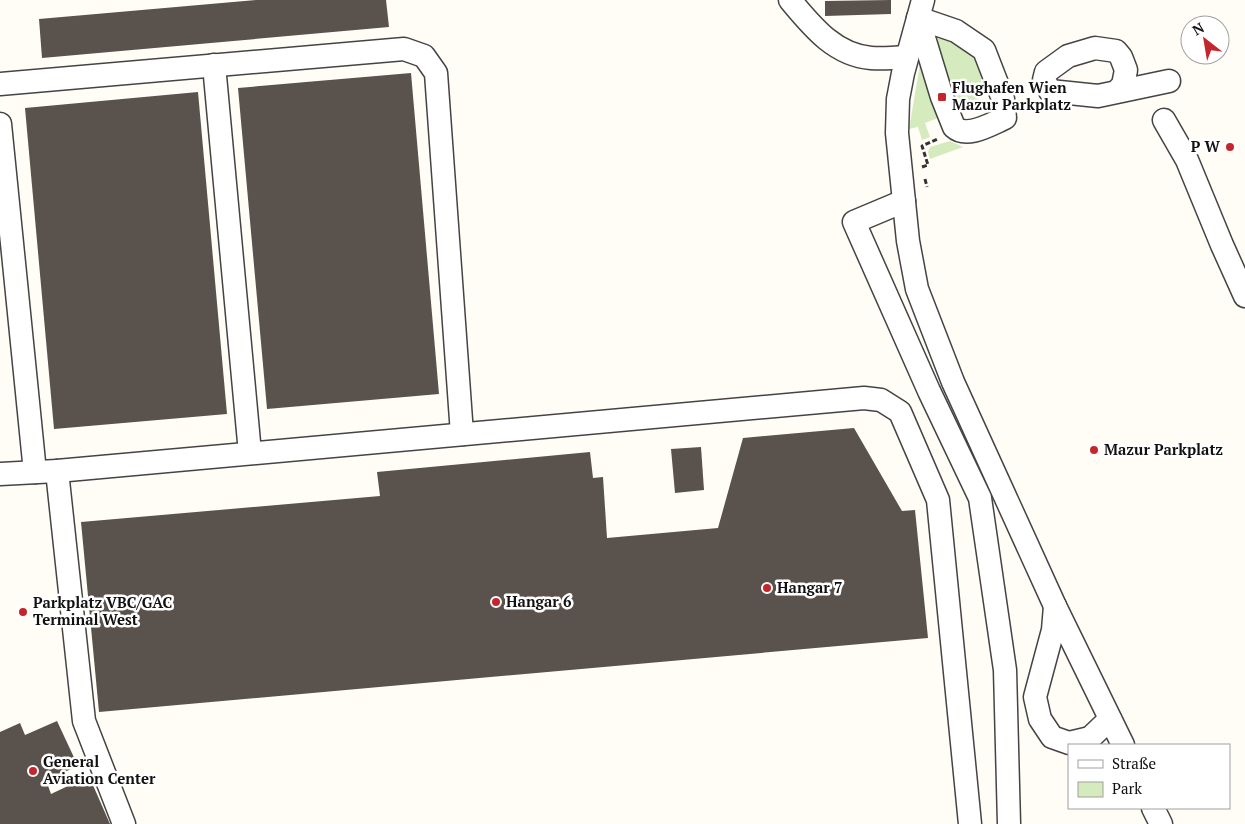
<svg xmlns="http://www.w3.org/2000/svg" width="1245" height="824" font-family="'PT Serif',serif">
	<rect width="100%" height="100%" fill="#fffdf5"/>
	<g fill="#d5ebbd">
		<path d="M940 37C949 40 962 43 969 49 985 62 983 87 976 103 966 106 960 108 952 101L935 41Z"/>
		<path d="M920 64H922L928 74 923 76 938 118 925 123 930 137 922 140 918 127 909 129Z"/>
		<path d="M950 141 963 147 930 159 928 152 930 147Z"/>
	</g>
	<g fill="#5a524d">
		<path d="M256 0H386L389 27 42 58 39 19Z"/>
		<path d="M891 0V14L825 16V1Z"/>
		<path d="M411 73 439 394 267 409 238 88Z"/>
		<path d="M198 92 227 414 54 429 25 108Z"/>
		<path d="M854 428 902 511 915 510 928 638 99 712 81 522 380 496 377 472 590 452 593 478 603 477 607 538 718 528 743 438Z"/>
		<path d="M701 447 704 490 675 493 671 449Z"/>
		<path d="M57 721 78 766 46 780 51 794 89 776 110 824H0V732L20 723 25 735Z"/>
	</g>
	<g fill="none" stroke-linecap="round" stroke-linejoin="round">
		<g stroke="#444" stroke-width="25">
			<g id="minor">
				<path d="M790 0C811 25 834 55 871 58 882 59 894 58 906 57"/>
				<path d="M923 0 903 73 898 99 897 133 908 241 917 289 953 382 1055 606 1123 745"/>
				<path d="M918 18 956 31 984 50 1003 99 1005 118C991 124 967 139 954 127L942 97Z"/>
				<path d="M214 65 250 453"/>
				<path d="M0 84 404 49 424 56 436 73 462 434"/>
				<path d="M1116 92 1123 85 1126 70 1121 57 1116 51 1095 48 1068 56 1046 72 1044 80 1050 91 1098 96 1169 81"/>
				<path d="M1164 120 1187 160 1222 245 1245 296"/>
				<path d="M0 124 35 472"/>
				<path d="M904 201 854 222 929 391 980 498 1005 670 1009 824"/>
				<path d="M57 471 84 721 124 824"/>
				<path d="M0 474 57 471 864 398 881 400 900 412 938 500 970 824"/>
				<path d="M1055 606 1053 630 1035 697 1040 719 1052 737 1069 743 1090 738 1110 719"/>
				<path d="M1153 808 1161 824"/>
			</g>
		</g>
		<g stroke="#333" stroke-width="3" stroke-dasharray="5 2.5" stroke-linecap="butt">
			<path d="M922 167 928 165 922 146 938 139"/>
			<path d="M925 179 927 187"/>
		</g>
		<use href="#minor" stroke="#fff" stroke-width="22"/>
	</g>
	<g fill="#c4262e" stroke="#fff" stroke-width="2">
		<rect x="937" y="92" width="10" height="10" rx="2.5"/>
		<circle cx="1230" cy="147" r="5"/>
		<circle cx="1094" cy="450" r="5"/>
		<circle cx="767" cy="588" r="5"/>
		<circle cx="496" cy="602" r="5"/>
		<circle cx="23" cy="612" r="5"/>
		<circle cx="33" cy="771" r="5"/>
	</g>
	<g text-anchor="middle" stroke-width="5" stroke-linejoin="round" paint-order="stroke">
		<g font-size="15" font-weight="bold" fill="#111" stroke="#fff" text-anchor="start">
			<text x="952" y="93">Flughafen Wien<tspan x="952" dy="17">Mazur Parkplatz</tspan></text>
			<text x="1220" y="152" text-anchor="end">P W</text>
			<text x="1104" y="455">Mazur Parkplatz</text>
			<text x="777" y="593">Hangar 7</text>
			<text x="506" y="607">Hangar 6</text>
			<text x="33" y="608">Parkplatz VBC/GAC<tspan x="33" dy="17">Terminal West</tspan></text>
			<text x="43" y="767">General<tspan x="43" dy="17">Aviation Center</tspan></text>
		</g>
	</g>
	<rect x="1068" y="744" width="162" height="65" fill="#ffffff" stroke="#a0a0a0"/>
	<rect x="1078" y="760" width="25" height="8" fill="#ffffff" stroke="#a0a0a0"/>
	<text x="1112" y="769" font-size="15" fill="#111111">Straße</text>
	<rect x="1078" y="782" width="25" height="15" fill="#d5ebbd" stroke="#a0a0a0"/>
	<text x="1112" y="794" font-size="15" fill="#111111">Park</text>
	<g transform="translate(1205 40) rotate(329)"><circle r="24" fill="#ffffff" stroke="#a0a0a0"/>
	<path d="M0-4L9 19L0 12L-9 19Z" fill="#c4262e"/>
	<text y="-8" font-size="14" font-weight="bold" text-anchor="middle" fill="#111111">N</text>
	</g>
</svg>
